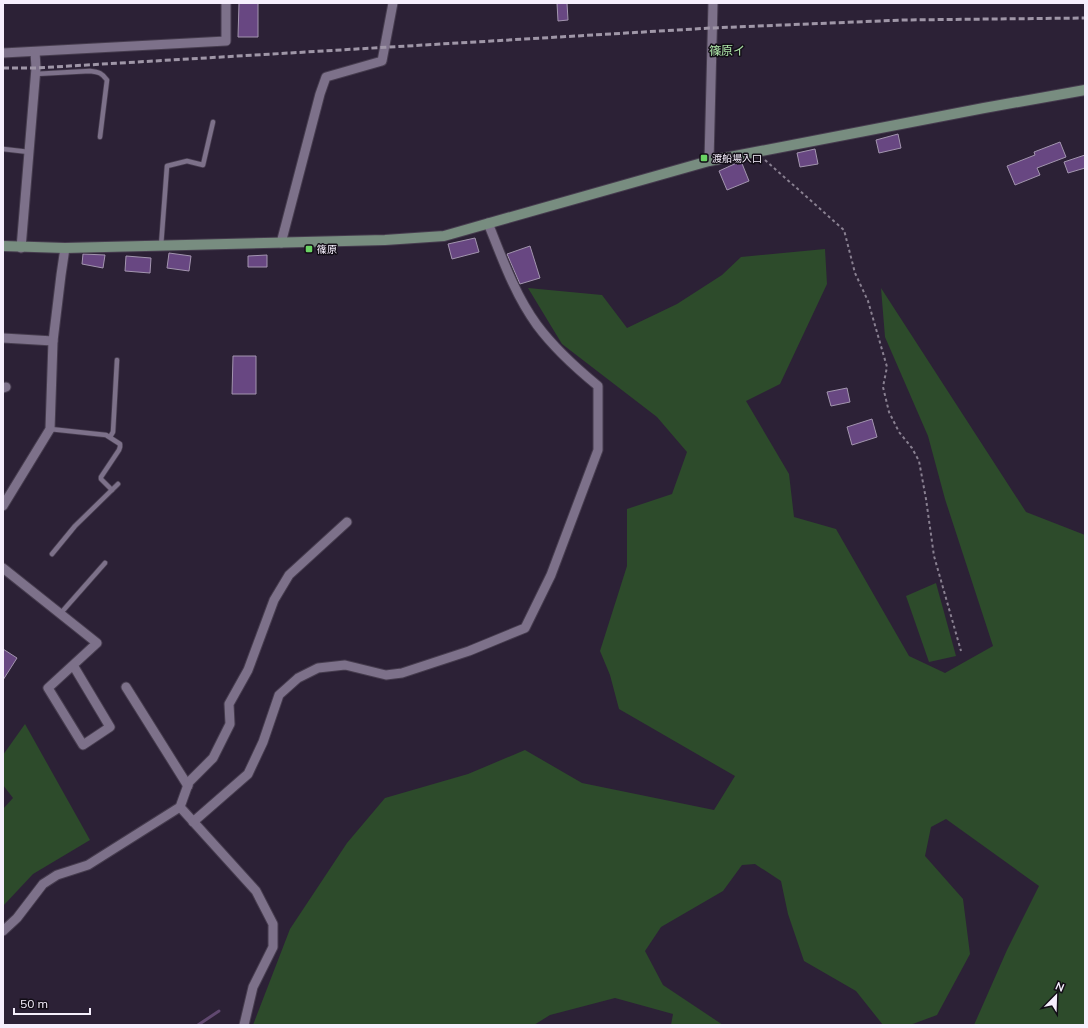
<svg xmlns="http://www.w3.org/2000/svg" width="1088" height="1028" font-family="Mulish,'Noto Sans JP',sans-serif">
	<rect width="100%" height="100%" fill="#2c2136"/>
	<g fill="#2d4b2b">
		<path d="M825 249 827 284 780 384 746 401 789 474 794 517 836 529 909 656 945 673 993 646 945 499 928 436 885 337 881 288 1026 512 1085 535V1025H974L1007 950 1039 886 946 819 931 827 925 856 963 899 970 954 937 1015 910 1025H883L856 991 804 961 788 914 781 881 755 864 742 865 723 891 661 927 645 951 663 985 723 1025H671L673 1014 615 998 550 1015 534 1025H253L290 929 347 843 385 798 468 774 525 750 582 783 714 810 735 776 619 709 610 675 600 651 627 566V509L672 494 687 452 657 417 562 344 528 288 602 295 627 328 677 304 722 275 741 257Z"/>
		<path d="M936 583 956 656 929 662 906 596Z"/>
		<path d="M25 724 90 840 33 874 3 906V809L13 798 3 785V755Z"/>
	</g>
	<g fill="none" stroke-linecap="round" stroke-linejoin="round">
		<path stroke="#604870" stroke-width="3" d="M198 1025 219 1011"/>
	</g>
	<g fill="#684782" stroke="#a395af">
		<path d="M239 3H258V37H238Z"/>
		<path d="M557 3H567L568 20 558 21Z"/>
		<path d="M898 134 901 148 879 153 876 140Z"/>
		<path d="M1060 142 1066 157 1037 168 1040 175 1015 185 1007 166 1035 155 1034 152Z"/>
		<path d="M815 149 818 164 800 167 797 153Z"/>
		<path d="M1085 155V168L1068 173 1064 162Z"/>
		<path d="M741 161 749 181 727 190 719 171Z"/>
		<path d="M475 238 479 252 452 259 448 244Z"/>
		<path d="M530 246 540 278 520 284 507 254Z"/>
		<path d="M169 253 191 256 189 271 167 268Z"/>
		<path d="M83 254 105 255 103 268 82 264Z"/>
		<path d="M267 255V267H248V256Z"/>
		<path d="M126 256 151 258 150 273 125 271Z"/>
		<path d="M233 356H256V394H232Z"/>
		<path d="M847 388 850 402 831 406 827 392Z"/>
		<path d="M872 419 877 437 852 445 847 427Z"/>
		<path d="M3 649 17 658 3 680Z"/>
	</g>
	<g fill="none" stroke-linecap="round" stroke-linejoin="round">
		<g stroke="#463c4e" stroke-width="6">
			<g id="lane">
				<path d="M35 74 90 71C99 72 102 73 107 80L100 137"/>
				<path d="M3 149 29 152"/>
				<path d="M161 246 167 166 187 161 203 165 213 122"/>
				<path d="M50 429 106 435 120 444V447L119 450 101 477V479L112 490"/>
				<path d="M110 437 113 432 117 360"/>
				<path d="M52 554 75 526 118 484"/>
				<path d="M60 614 105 563"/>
			</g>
		</g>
		<g stroke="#463c4e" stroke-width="11">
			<g id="street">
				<path d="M3 53 226 41V3"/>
				<path d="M709 161 713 3"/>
				<path d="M281 243 320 94 326 77 382 61 393 3"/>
				<path d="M21 248 36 68 35 52"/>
				<path d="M3 338 53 341"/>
				<path d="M3 388 6 387"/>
				<path d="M3 506 50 429 53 341 61 275 65 248"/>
				<path d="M3 568 97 643 48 688 83 745 110 727 73 665"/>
				<path d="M126 687 188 786"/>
				<path d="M180 807 256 891 273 924V947L253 987 244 1025"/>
				<path d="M193 822 248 774 263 742 279 695 298 678 318 668 345 665 386 675 402 673 469 651 525 628 551 575 598 450V386C576 368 554 348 537 325 515 295 502 258 488 223"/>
				<path d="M3 931 17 918 43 884 57 875 88 865 180 807 189 782 213 758 230 724 229 704 248 670 274 600 289 575 347 522"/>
			</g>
		</g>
		<g stroke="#463c4e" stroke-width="12">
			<path id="secondary" d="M3 246 65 248 385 240 444 236 709 161 984 108 1085 90"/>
		</g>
		<path stroke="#898091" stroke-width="2" stroke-dasharray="3 3" stroke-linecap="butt" d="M765 160 844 230 855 273 868 301 887 367 883 387 889 412 899 432 912 448 919 461 926 499 934 556 961 651"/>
		<use href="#lane" stroke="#7d718a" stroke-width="4.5"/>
		<use href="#street" stroke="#7d718a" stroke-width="9"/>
		<use href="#secondary" stroke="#788d80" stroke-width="10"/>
		<path stroke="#9f96a7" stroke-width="3" stroke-dasharray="6 3" stroke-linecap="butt" d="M3 68H36L711 28 903 20 1085 18"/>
	</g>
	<g fill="#6ad364" stroke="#120d16" stroke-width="1.5">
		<rect x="700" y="154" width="8" height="8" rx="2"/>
		<rect x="305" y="245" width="8" height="8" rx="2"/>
	</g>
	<g text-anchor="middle" stroke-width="3" stroke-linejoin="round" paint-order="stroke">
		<g font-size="10" fill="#f6effd" stroke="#120d16" text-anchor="start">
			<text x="712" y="162">渡船場入口</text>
			<text x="317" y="253">篠原</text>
		</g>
		<g font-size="12" fill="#abe2a6" stroke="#120d16">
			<text x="727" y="55">篠原イ</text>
		</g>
	</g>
	<rect width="1088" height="1028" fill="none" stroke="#f6effd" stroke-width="8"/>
	<g transform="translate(1056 996) rotate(23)" stroke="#120d16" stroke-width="3" paint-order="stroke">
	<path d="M0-3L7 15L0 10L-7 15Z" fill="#f6effd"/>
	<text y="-6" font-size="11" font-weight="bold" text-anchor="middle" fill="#f6effd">N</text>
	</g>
	<path d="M14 1008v6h76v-6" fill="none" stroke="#f6effd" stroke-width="2"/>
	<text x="20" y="1008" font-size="12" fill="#f6effd" stroke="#120d16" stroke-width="3" paint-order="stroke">50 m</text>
</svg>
